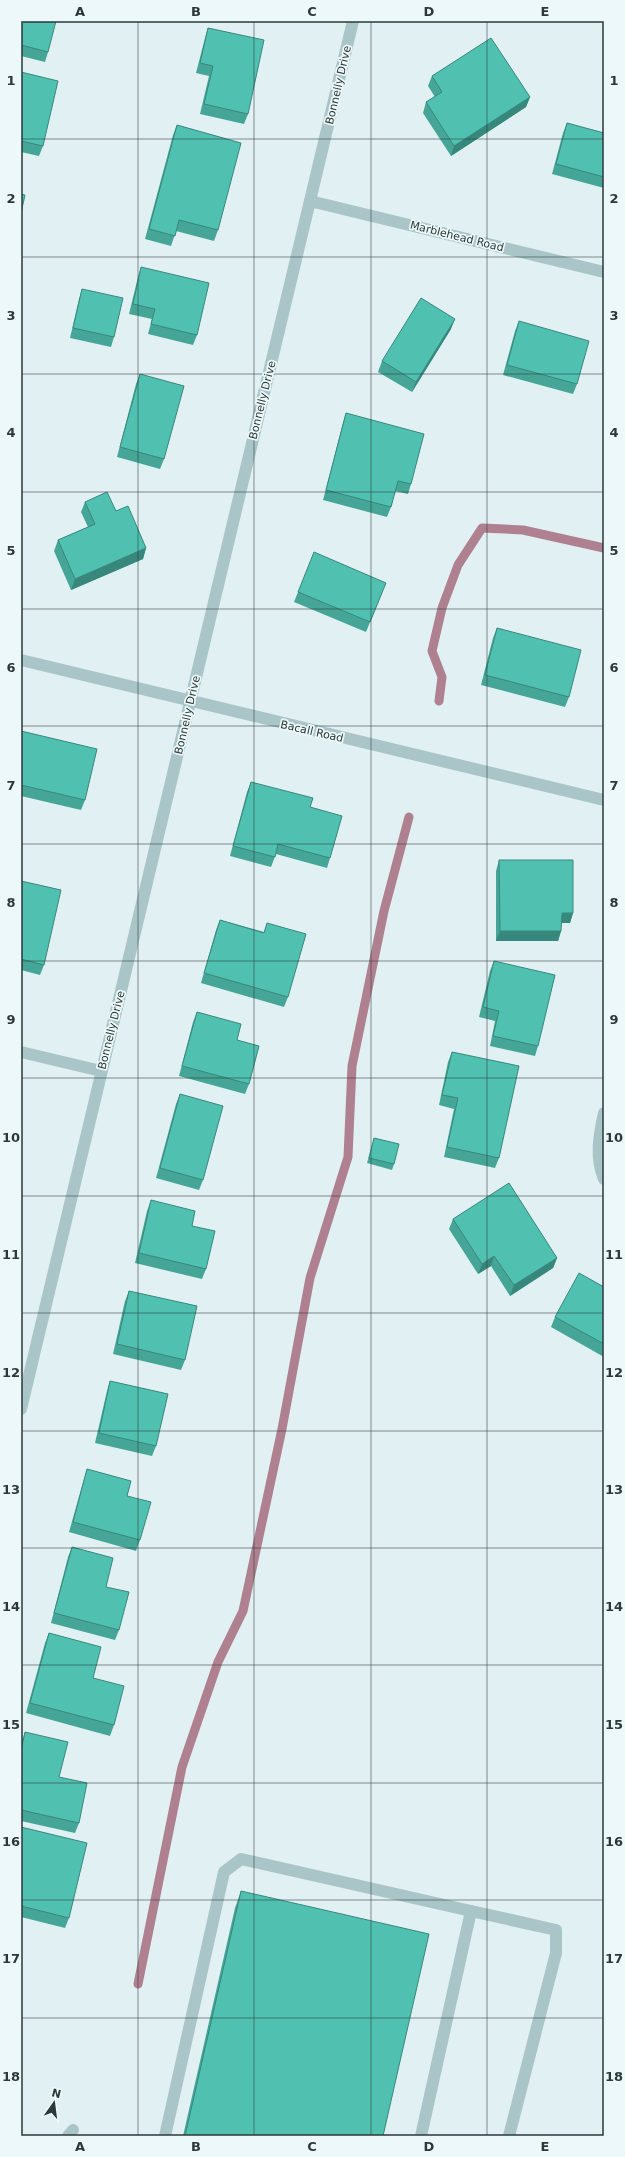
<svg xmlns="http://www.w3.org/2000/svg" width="625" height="2157" font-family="'DejaVu Sans',sans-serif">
	<rect width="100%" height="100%" fill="#e1f0f2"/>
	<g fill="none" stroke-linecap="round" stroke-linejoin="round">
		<g stroke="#af8090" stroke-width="9">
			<path d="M439 701 442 677 432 651 442 608 458 565 482 528 523 530 604 548"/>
			<path d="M138 1984 182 1767 218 1662 243 1611 282 1429 310 1278 348 1157 352 1066 384 911 409 817"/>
		</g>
		<g stroke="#aac5c8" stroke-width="12">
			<path d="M310 201 604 272"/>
			<path d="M21 660 604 800"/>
			<path d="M21 1052 101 1071"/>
			<path d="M604 1113C599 1135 595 1158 604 1179"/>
			<path d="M21 1409 353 21"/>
			<path d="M68 2136 73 2130"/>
			<path d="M165 2136 224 1872 241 1859 471 1911"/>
			<path d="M421 2136 471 1911 556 1930V1953L509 2136"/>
		</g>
	</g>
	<g fill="#45a698">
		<path d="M21 21 48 52 45 62 21 56Z"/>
		<path d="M208 28 248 114 244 124 200 114 209 76 196 73 205 38Z"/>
		<path d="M21 72 43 146 39 156 21 152Z"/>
		<path d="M432 76 530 97 526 107 451 156 423 113 426 102 435 97 428 86Z"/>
		<path d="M567 123 604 133V188L552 174 563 133Z"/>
		<path d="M177 125 218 230 214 241 176 231 171 246 145 239 173 135Z"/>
		<path d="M141 267 197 335 193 345 148 334 152 319 129 314 138 277Z"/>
		<path d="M82 289 114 337 111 347 70 338 79 299Z"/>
		<path d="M519 321 577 384 573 394 503 375 515 331Z"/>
		<path d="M451 329 412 392 378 372 382 361Z"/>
		<path d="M140 374 164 459 160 469 117 457 136 384Z"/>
		<path d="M346 413 411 484 408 494 395 491 391 507 387 517 323 500 343 423Z"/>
		<path d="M85 502 116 511 146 548 143 559 71 590 54 551 58 540 88 527 81 512Z"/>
		<path d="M298 592 382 593 366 632 294 602Z"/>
		<path d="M497 628 569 697 565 707 481 685 493 638Z"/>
		<path d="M21 731 85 800 81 810 21 796Z"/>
		<path d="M251 782 310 807 330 858 327 868 276 854 271 867 230 856 247 792Z"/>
		<path d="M499 860 573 913 570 923H561V931L558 941H496V871Z"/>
		<path d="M21 881 44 965 40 975 21 970Z"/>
		<path d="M220 920 264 932 267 923 288 997 284 1007 201 983 216 930Z"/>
		<path d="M494 961 538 1046 535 1056 490 1046 495 1021 479 1017 490 971Z"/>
		<path d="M197 1012 237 1040 249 1084 245 1094 179 1076 193 1022Z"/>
		<path d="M452 1052 499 1158 495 1168 444 1157 454 1109 439 1105 448 1062Z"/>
		<path d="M180 1094 203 1180 199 1190 156 1178 176 1104Z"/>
		<path d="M374 1138 394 1164 392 1170 367 1163Z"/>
		<path d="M151 1200 192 1226 206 1269 202 1279 135 1263 147 1211Z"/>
		<path d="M453 1219 557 1258 553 1268 510 1296 491 1266 478 1274 449 1229Z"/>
		<path d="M604 1287V1357L551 1327 555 1317Z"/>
		<path d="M129 1291 185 1360 181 1370 113 1354 125 1301Z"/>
		<path d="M110 1381 156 1446 152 1456 95 1443 107 1391Z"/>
		<path d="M87 1469 127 1496 140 1540 136 1551 69 1532 84 1479Z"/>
		<path d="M72 1547 106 1587 119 1630 115 1640 51 1623 68 1557Z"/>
		<path d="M49 1633 93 1678 114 1725 110 1736 26 1713 45 1643Z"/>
		<path d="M25 1732 59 1777 79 1823 75 1833 21 1821V1744Z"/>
		<path d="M21 1827 69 1918 65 1928 21 1917Z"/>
		<path d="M241 1891 383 2136H183L235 1908Z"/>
	</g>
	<g fill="#38877c">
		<path d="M530 97 526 107 451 156 454 146Z"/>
		<path d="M455 319 451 329 412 392 416 382Z"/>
		<path d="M146 548 143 559 71 590 75 579Z"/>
		<path d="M562 913H573L570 923H558Z"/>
		<path d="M500 931H561L558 941H496Z"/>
		<path d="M494 1256 491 1266 478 1274 482 1264Z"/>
		<path d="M557 1258 553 1268 510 1296 514 1285Z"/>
	</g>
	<g fill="#50c1b1" stroke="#38877c">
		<path d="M21 21H56L48 52 21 45Z"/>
		<path d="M208 28 264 40 248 114 204 104 213 66 200 63Z"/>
		<path d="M491 38 530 97 454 146 426 102 442 92 432 76Z"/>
		<path d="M21 72 58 81 43 146 21 141Z"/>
		<path d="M567 123 604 133V177L556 164Z"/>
		<path d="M177 125 241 143 218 230 179 220 175 236 149 229Z"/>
		<path d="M21 194 25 195 21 213Z"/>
		<path d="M141 267 209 283 197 335 151 324 155 309 133 304Z"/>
		<path d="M82 289 123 298 114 337 73 328Z"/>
		<path d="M421 298 455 319 416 382 382 361Z"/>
		<path d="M519 321 589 341 577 384 507 365Z"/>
		<path d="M140 374 184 386 164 459 120 447Z"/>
		<path d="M346 413 424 434 411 484 398 481 391 507 326 490Z"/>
		<path d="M107 492 116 511 128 506 146 548 75 579 58 540 95 524 85 502Z"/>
		<path d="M314 552 386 583 370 622 298 592Z"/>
		<path d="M497 628 581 650 569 697 485 675Z"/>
		<path d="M21 731 97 749 85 800 21 785Z"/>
		<path d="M251 782 313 798 310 807 342 816 330 858 278 844 275 857 233 846Z"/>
		<path d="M499 860H573V913H562L561 931H500Z"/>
		<path d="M21 881 61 890 44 965 21 959Z"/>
		<path d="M220 920 264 933 267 923 306 934 288 997 204 973Z"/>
		<path d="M494 961 555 975 538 1046 493 1036 499 1011 483 1007Z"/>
		<path d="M197 1012 241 1024 237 1040 259 1046 249 1084 182 1066Z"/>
		<path d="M452 1052 519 1066 499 1158 447 1147 458 1098 442 1095Z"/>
		<path d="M180 1094 223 1106 203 1180 160 1168Z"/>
		<path d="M374 1138 399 1144 394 1164 369 1158Z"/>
		<path d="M509 1183 557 1258 514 1285 494 1256 482 1264 453 1219Z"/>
		<path d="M151 1200 195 1211 192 1226 215 1231 206 1269 139 1253Z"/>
		<path d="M579 1273 604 1287V1344L555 1317Z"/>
		<path d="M129 1291 197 1306 185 1360 117 1344Z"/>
		<path d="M110 1381 168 1394 156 1446 99 1433Z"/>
		<path d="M87 1469 131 1481 127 1496 151 1502 140 1540 73 1522Z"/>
		<path d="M72 1547 113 1558 106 1587 129 1592 119 1630 54 1613Z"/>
		<path d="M49 1633 101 1647 93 1678 124 1686 114 1725 30 1703Z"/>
		<path d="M25 1732 68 1742 59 1777 87 1783 79 1823 21 1810V1750Z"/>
		<path d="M21 1827 87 1843 69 1918 21 1906Z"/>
		<path d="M241 1891 429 1934 383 2136H185Z"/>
	</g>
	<path fill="none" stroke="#2b3938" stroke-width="1" stroke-opacity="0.55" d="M138 21V2136M254 21V2136M371 21V2136M487 21V2136M21 139H604M21 257H604M21 374H604M21 492H604M21 609H604M21 726H604M21 844H604M21 961H604M21 1078H604M21 1196H604M21 1313H604M21 1431H604M21 1548H604M21 1665H604M21 1783H604M21 1900H604M21 2018H604"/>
	<g text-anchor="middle" stroke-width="3.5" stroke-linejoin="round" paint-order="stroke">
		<g font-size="11" fill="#2b3938" stroke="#edf8fa">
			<text transform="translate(338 85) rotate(-77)" y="4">Bonnelly Drive</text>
			<text transform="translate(457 236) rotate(14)" y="4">Marblehead Road</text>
			<text transform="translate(262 400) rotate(-76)" y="4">Bonnelly Drive</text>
			<text transform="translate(187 715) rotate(-77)" y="4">Bonnelly Drive</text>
			<text transform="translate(312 731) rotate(13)" y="4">Bacall Road</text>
			<text transform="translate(111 1030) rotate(-76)" y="4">Bonnelly Drive</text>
		</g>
	</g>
	<rect width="625" height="2157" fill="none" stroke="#edf8fa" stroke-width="44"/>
	<g transform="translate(54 2103) rotate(14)" stroke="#edf8fa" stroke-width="3" paint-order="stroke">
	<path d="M0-3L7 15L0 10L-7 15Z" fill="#2b3938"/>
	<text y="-6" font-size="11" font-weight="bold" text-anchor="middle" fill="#2b3938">N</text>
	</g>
	<rect x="22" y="22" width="581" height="2113" fill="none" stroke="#2b3938" stroke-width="1.5"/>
	<g font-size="13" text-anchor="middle" font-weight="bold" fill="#2b3938">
		<text x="80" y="16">A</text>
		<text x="196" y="16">B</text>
		<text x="312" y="16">C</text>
		<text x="429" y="16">D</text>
		<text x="545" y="16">E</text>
		<text x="11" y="85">1</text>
		<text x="614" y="85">1</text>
		<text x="11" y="203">2</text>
		<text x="614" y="203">2</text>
		<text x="11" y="320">3</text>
		<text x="614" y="320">3</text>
		<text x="11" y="437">4</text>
		<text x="614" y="437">4</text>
		<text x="11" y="555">5</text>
		<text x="614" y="555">5</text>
		<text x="11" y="672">6</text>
		<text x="614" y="672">6</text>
		<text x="11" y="790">7</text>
		<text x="614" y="790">7</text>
		<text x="11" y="907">8</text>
		<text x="614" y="907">8</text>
		<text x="11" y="1024">9</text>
		<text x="614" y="1024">9</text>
		<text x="11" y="1142">10</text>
		<text x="614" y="1142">10</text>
		<text x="11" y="1259">11</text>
		<text x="614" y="1259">11</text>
		<text x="11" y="1377">12</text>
		<text x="614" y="1377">12</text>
		<text x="11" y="1494">13</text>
		<text x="614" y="1494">13</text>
		<text x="11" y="1611">14</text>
		<text x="614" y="1611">14</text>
		<text x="11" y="1729">15</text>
		<text x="614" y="1729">15</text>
		<text x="11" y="1846">16</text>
		<text x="614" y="1846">16</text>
		<text x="11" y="1963">17</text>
		<text x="614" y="1963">17</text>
		<text x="11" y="2081">18</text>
		<text x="614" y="2081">18</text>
		<text x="80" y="2151">A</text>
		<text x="196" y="2151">B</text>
		<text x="312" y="2151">C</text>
		<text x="429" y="2151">D</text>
		<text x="545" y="2151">E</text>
	</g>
</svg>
